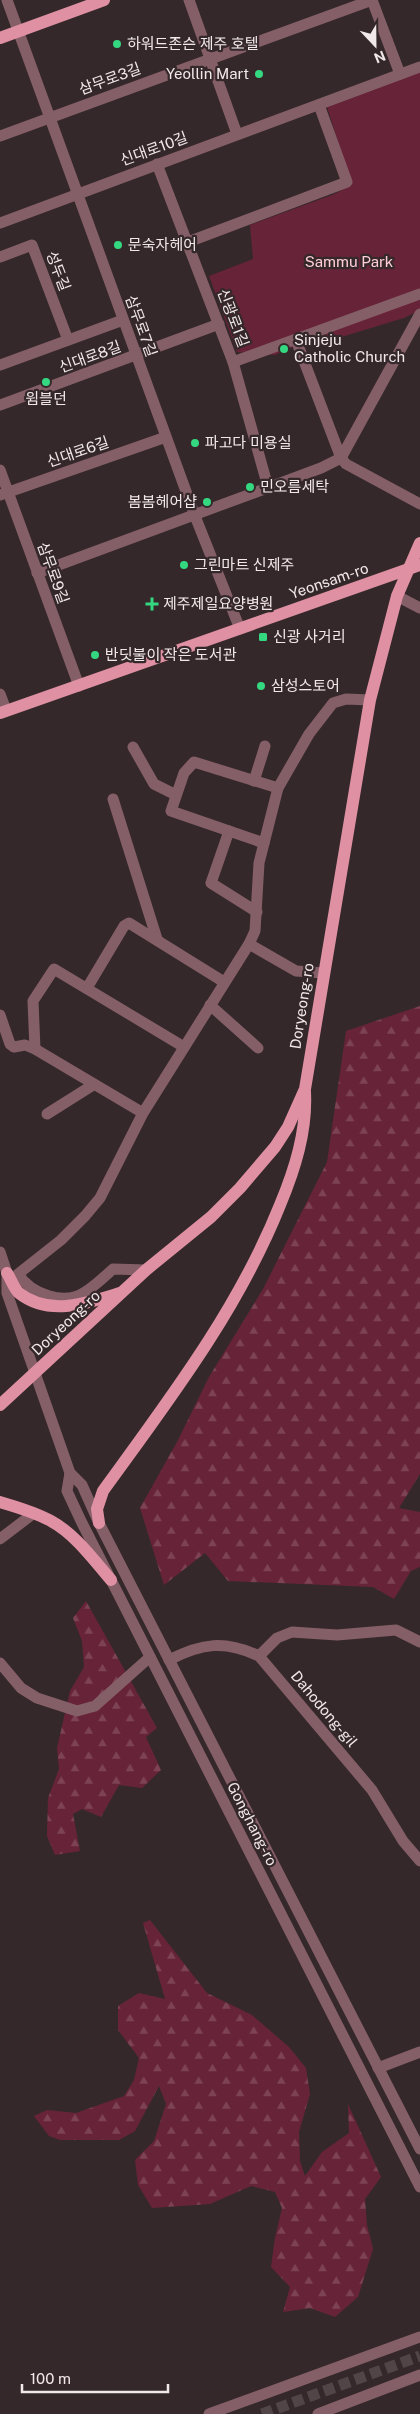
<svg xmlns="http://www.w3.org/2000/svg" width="420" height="2414" font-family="'Public Sans','Noto Sans KR',sans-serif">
	<defs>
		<pattern id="forest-firs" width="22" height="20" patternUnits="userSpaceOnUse" patternTransform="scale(1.25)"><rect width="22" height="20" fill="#672338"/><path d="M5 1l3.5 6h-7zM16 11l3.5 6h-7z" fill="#7d4355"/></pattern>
	</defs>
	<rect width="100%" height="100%" fill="#35282a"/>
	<g fill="url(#forest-firs)">
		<path d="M420 1006V1474L399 1508 420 1512V1567L411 1571 394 1599 373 1587 228 1581 205 1553 164 1585 140 1508 177 1442 209 1377 263 1289 327 1162 346 1031Z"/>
		<path d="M86 1601 157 1728 146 1737 161 1770 142 1788 119 1785 101 1817 82 1809 73 1814 80 1851 55 1855 47 1836 48 1798 59 1769 57 1748 70 1691 84 1667 82 1641 73 1618Z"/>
		<path d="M150 1920 207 1993 252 2015 289 2047 306 2068 310 2094 299 2132 300 2161 305 2176 322 2152 349 2133 348 2104 381 2177 365 2199 367 2225 373 2249 358 2297 335 2317 310 2308 283 2312 290 2287 271 2267 275 2238 282 2208 275 2192 251 2186 210 2204 152 2208 138 2185 135 2160 154 2141 166 2104 159 2086 135 2131 119 2140H60L49 2136 34 2116 47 2110 76 2113 124 2096 134 2080 139 2058 118 2030V2006L139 1993 165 1999 143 1923Z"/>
	</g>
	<path fill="#672338" d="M420 72V310L404 318 338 338 332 336 306 347 304 342 275 355 237 352 209 276 253 259 250 225 332 195 352 185 327 107Z"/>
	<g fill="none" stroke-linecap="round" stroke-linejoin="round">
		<path stroke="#514547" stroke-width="11" stroke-dasharray="11 5.5" stroke-linecap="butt" d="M262 2414 420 2356"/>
		<g stroke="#855f68" stroke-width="11">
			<path d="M7 0 195 516 240 629"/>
			<path d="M189 0 237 134"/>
			<path d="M372 0 400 74"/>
			<path d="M0 136 372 0"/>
			<path d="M157 164 233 362 268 487"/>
			<path d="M0 223 420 67"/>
			<path d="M188 242 347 182 319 105"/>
			<path d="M0 257 32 245 68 340"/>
			<path d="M296 340 341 458 346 464 420 504"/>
			<path d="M233 362 420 294"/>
			<path d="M0 365 123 320"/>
			<path d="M0 405 219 324"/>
			<path d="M0 470 79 686"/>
			<path d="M0 495 166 437"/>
			<path d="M37 573 321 468 341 458 420 314"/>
			<path d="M397 596 420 608"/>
			<path d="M0 694 6 710"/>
			<path d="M133 747 154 784 176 795"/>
			<path d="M254 781 265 746"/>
			<path d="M113 799 157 939"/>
			<path d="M229 831 211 883 257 912"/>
			<path d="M264 843 171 811 184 773 194 762 278 788"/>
			<path d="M249 944 296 971 324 973"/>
			<path d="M87 988 124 926 129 923 224 982"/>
			<path d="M210 1005 258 1048"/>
			<path d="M0 1015 10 1044 14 1047 25 1045 35 1049 143 1113"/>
			<path d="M35 1049 33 1001 54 969 184 1047"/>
			<path d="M47 1114 93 1085"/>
			<path d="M0 1252 7 1273V1293L70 1473 82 1485 99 1523 420 2149"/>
			<path d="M146 1270 113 1269C104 1277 95 1286 85 1292 64 1306 31 1294 18 1274L61 1240 85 1216 100 1198 143 1113 249 944 255 931 259 863 278 788 309 734 333 703 346 699 370 700"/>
			<path d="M70 1473 67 1491 81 1521 420 2187"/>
			<path d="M0 1539 34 1513"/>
			<path d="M259 1656 277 1638 292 1632 337 1635 396 1630 420 1642"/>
			<path d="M169 1660C202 1643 225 1640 259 1656L372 1790 403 1841 420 1861"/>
			<path d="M0 1663 21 1688 37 1698 77 1711 95 1706 150 1657"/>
			<path d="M378 2068 420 2052"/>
			<path d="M209 2414 420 2337"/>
			<path d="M318 2414 420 2375"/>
		</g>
		<g stroke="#df91a3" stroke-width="12">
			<path d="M0 38 104 0"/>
			<path d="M0 713 420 565"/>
			<path d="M7 1273C11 1279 14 1289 19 1293 49 1317 88 1303 120 1293"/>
			<path d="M0 1405 146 1270 211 1217 240 1188 275 1147 288 1127 305 1089 370 700 397 596 420 543"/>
			<path d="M0 1502C17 1507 35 1512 51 1521 75 1534 93 1559 111 1580"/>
			<path d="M99 1523 97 1509 103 1491C169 1400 238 1310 280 1205 295 1169 307 1131 305 1092"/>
		</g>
	</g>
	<g fill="#34d881" stroke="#35282a" stroke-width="2">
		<circle cx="117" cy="44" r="5"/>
		<circle cx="259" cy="74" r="5"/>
		<circle cx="118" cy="245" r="5"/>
		<circle cx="284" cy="349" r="5"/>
		<circle cx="46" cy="382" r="5"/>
		<circle cx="195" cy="443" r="5"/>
		<circle cx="250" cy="487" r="5"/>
		<circle cx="207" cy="502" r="5"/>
		<circle cx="184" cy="565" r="5"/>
		<path d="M149.5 596.5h5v5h5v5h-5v5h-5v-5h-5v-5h5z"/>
		<rect x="258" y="632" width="10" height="10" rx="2.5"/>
		<circle cx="95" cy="655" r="5"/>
		<circle cx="261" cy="686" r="5"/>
	</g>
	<g text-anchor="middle" stroke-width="4.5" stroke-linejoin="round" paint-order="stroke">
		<g font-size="15" fill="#f1e8ea" stroke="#35282a" text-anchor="start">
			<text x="127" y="49">하워드존슨 제주 호텔</text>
			<text x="249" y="79" text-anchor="end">Yeollin Mart</text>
			<text x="128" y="250">문숙자헤어</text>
			<text x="294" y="345">Sinjeju<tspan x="294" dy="17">Catholic Church</tspan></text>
			<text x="46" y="404" text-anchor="middle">윔블던</text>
			<text x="205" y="448">파고다 미용실</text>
			<text x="260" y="492">민오름세탁</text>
			<text x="197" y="507" text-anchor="end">봄봄헤어샵</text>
			<text x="194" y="570">그린마트 신제주</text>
			<text x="163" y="609">제주제일요양병원</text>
			<text x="273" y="642">신광 사거리</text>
			<text x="105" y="660">반딧불이 작은 도서관</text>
			<text x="271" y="691">삼성스토어</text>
		</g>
		<g font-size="15" fill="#f1e8ea" stroke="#35282a">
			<text transform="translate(110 79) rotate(-20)" y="5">삼무로3길</text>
			<text transform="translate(154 149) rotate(-20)" y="5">신대로10길</text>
			<text transform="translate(58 271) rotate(69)" y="5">성두길</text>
			<text transform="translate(233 318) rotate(69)" y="5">신광로1길</text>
			<text transform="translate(141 326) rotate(70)" y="5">삼무로7길</text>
			<text transform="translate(90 357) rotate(-20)" y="5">신대로8길</text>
			<text transform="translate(78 452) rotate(-19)" y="5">신대로6길</text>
			<text transform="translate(53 573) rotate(70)" y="5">삼무로9길</text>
			<text transform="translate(329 581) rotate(-19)" y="5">Yeonsam-ro</text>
			<text transform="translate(302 1006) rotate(-81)" y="5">Doryeong-ro</text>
			<text transform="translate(66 1323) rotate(-43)" y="5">Doryeong-ro</text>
			<text transform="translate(324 1709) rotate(50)" y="5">Dahodong-gil</text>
			<text transform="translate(252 1824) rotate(63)" y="5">Gonghang-ro</text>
		</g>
		<g font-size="15" fill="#ffced8" stroke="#35282a">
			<text x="349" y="267">Sammu Park</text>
		</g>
	</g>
	<g transform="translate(375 45) rotate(158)" stroke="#35282a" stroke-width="4" paint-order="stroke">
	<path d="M0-4L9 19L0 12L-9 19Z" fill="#f1e8ea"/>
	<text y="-8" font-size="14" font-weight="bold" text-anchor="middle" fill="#f1e8ea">N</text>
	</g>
	<path d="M22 2384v8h146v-8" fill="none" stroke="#f1e8ea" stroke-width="2.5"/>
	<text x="30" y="2384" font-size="15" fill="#f1e8ea" stroke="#35282a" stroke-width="4" paint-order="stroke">100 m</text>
</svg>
